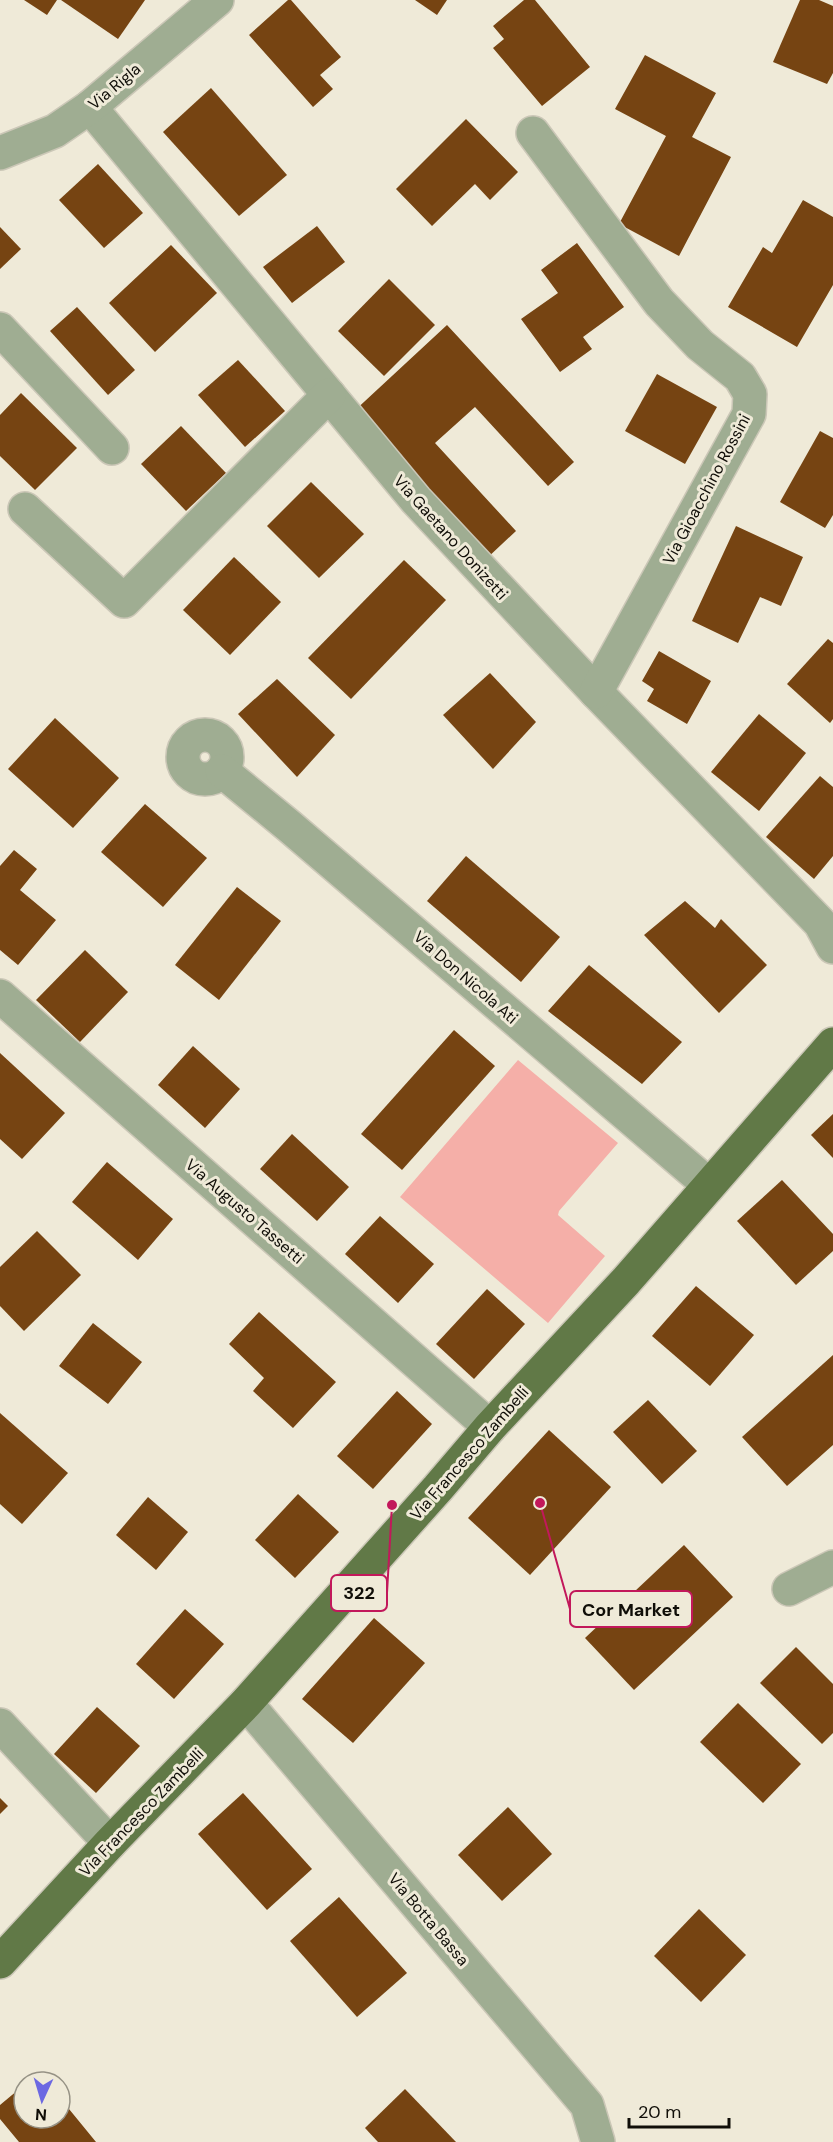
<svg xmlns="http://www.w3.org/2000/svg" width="833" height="2142" font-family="'DM Sans',sans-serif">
	<rect width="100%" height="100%" fill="#efead8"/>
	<path fill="#f5afa8" d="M518 1060 618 1143 559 1211 558 1215 605 1256 548 1323 400 1197Z"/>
	<g fill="#764412">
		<path d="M24 0H57L47 15Z"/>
		<path d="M61 0H145L118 39Z"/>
		<path d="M288 0H291L341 57 320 75 333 89 313 107 249 35Z"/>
		<path d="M415 0H447L437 15Z"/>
		<path d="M524 0H535L590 67 542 106 493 48 504 39 493 26Z"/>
		<path d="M800 0H819L833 6V73L827 84 773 62Z"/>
		<path d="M645 55 716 93 692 137 731 157 679 256 619 224 666 136 615 109Z"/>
		<path d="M211 88 287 175 239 216 163 132Z"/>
		<path d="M466 119 518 172 490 200 475 184 432 226 396 189Z"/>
		<path d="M98 164 143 213 104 248 59 200Z"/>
		<path d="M803 200 833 217V285L797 347 728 307 763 247 772 253Z"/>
		<path d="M317 226 345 262 292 303 263 267Z"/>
		<path d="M0 227 21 249 0 269Z"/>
		<path d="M577 243 624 307 583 337 592 349 560 372 521 319 558 293 541 270Z"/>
		<path d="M171 245 217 293 155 352 109 303Z"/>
		<path d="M389 279 435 325 384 376 338 331Z"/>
		<path d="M77 307 135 370 108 395 50 331Z"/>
		<path d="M447 325 574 462 548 486 475 407 435 443 516 531 485 560 351 414Z"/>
		<path d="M238 360 285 411 245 447 198 395Z"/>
		<path d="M657 374 717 407 685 464 625 431Z"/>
		<path d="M21 393 77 448 35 490 0 456V415Z"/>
		<path d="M181 426 226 473 186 511 141 464Z"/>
		<path d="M820 431 833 438V515L825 528 780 502Z"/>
		<path d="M311 482 364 534 319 578 267 526Z"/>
		<path d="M736 526 803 557 781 606 760 597 738 643 692 621Z"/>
		<path d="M234 557 281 602 230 655 183 610Z"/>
		<path d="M404 560 446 600 351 699 308 658Z"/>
		<path d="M828 639 833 643V719L830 723 787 684Z"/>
		<path d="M659 651 711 681 687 724 647 701 654 689 642 681Z"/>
		<path d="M490 673 536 722 493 769 443 715Z"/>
		<path d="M277 679 335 735 297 777 238 714Z"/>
		<path d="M759 714 806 753 759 811 711 772Z"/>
		<path d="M55 718 119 778 73 828 8 769Z"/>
		<path d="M820 776 833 787V856L814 879 766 837Z"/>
		<path d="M145 804 207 858 163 907 101 852Z"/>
		<path d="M14 850 37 869 20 890 56 920 18 965 0 950V866Z"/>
		<path d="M466 856 560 937 521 982 427 901Z"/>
		<path d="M237 887 281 921 219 1000 175 965Z"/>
		<path d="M685 901 715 928 721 919 767 965 719 1013 644 935Z"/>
		<path d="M85 950 128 992 80 1042 36 1000Z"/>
		<path d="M589 965 682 1042 642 1084 548 1011Z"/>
		<path d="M454 1030 495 1066 402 1170 361 1134Z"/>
		<path d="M193 1046 240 1089 205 1128 158 1085Z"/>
		<path d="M0 1053 65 1113 22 1159 0 1139Z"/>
		<path d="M833 1114V1158L811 1135Z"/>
		<path d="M292 1134 349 1187 317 1221 260 1169Z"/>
		<path d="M107 1162 173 1219 138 1260 72 1202Z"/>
		<path d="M782 1180 833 1234V1251L796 1285 737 1221Z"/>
		<path d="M380 1216 434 1264 398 1303 345 1254Z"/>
		<path d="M37 1231 81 1275 24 1331 0 1306V1267Z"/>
		<path d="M696 1286 754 1335 710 1386 652 1336Z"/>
		<path d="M487 1289 525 1324 474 1379 436 1344Z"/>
		<path d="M259 1312 336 1382 293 1428 253 1391 264 1378 229 1344Z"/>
		<path d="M93 1323 142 1362 108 1404 59 1366Z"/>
		<path d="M833 1355V1445L787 1486 742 1437Z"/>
		<path d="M397 1391 432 1424 373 1489 337 1456Z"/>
		<path d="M648 1400 697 1451 662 1484 613 1432Z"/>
		<path d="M0 1413 68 1473 22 1524 0 1504Z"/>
		<path d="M549 1430 611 1487 530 1575 468 1518Z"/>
		<path d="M298 1494 339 1532 295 1578 255 1540Z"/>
		<path d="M148 1497 188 1532 156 1570 116 1535Z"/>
		<path d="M684 1545 733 1597 634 1690 585 1638Z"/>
		<path d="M185 1609 224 1644 174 1699 136 1664Z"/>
		<path d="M374 1618 425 1663 353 1743 302 1699Z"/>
		<path d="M796 1647 833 1684V1733L822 1744 760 1683Z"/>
		<path d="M738 1703 801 1764 763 1803 700 1742Z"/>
		<path d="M97 1707 140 1746 96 1793 54 1754Z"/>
		<path d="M243 1793 312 1869 267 1910 198 1834Z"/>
		<path d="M0 1798 8 1806 0 1814Z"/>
		<path d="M508 1807 552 1854 502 1901 458 1855Z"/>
		<path d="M339 1897 407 1973 357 2017 290 1941Z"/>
		<path d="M699 1909 746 1955 701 2002 654 1956Z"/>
		<path d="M40 2073 47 2082H28Z"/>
		<path d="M24 2085V2118H60V2098L96 2142H19L0 2119V2105Z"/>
		<path d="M405 2089 456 2142H378L365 2128Z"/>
	</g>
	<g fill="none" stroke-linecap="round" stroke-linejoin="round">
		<g stroke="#cbc7b7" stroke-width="36">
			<g id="minor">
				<path d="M90 107 416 500 596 692 820 923 833 947"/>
				<path d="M533 133 659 302 700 345 740 377 750 394 749 414 596 692"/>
				<path d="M0 153 55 131 90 107 217 0"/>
				<path d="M0 329 112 448"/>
				<path d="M25 509 124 601 329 395"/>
				<circle cx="205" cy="757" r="22"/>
				<path d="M222 771 289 826 709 1185"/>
				<path d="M0 996 490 1427"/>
				<path d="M789 1589 833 1567"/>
				<path d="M246 1703 587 2105 598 2142"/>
				<path d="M0 1725 110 1843"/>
			</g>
		</g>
		<g stroke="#cbc7b7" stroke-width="36">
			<path id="major" d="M0 1962 110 1843 246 1703 438 1488 490 1427 626 1281 833 1044"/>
		</g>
		<use href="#minor" stroke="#9fad92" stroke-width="33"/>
		<use href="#major" stroke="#617947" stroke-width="33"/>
	</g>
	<g text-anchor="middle" stroke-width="6" stroke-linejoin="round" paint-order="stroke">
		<g font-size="16" fill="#100e08" stroke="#efead8">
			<text transform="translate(114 86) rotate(-40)" y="6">Via Rigla</text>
			<text transform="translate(706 489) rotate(-62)" y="6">Via Gioacchino Rossini</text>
			<text transform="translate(451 537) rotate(48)" y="6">Via Gaetano Donizetti</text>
			<text transform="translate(466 977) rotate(41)" y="6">Via Don Nicola Ati</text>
			<text transform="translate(245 1211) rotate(41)" y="6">Via Augusto Tassetti</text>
			<text transform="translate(469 1453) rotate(-49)" y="6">Via Francesco Zambelli</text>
			<text transform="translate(141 1812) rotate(-46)" y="6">Via Francesco Zambelli</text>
			<text transform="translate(429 1919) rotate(50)" y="6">Via Botta Bassa</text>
		</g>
	</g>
	<path fill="none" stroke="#c2185b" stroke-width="2" d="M392 1505L387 1593M540 1503L570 1609"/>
	<g fill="#c2185b" stroke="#efead8" stroke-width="2">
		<circle cx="392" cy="1505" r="6"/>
		<circle cx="540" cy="1503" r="6"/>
	</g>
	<g fill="#efead8" stroke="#c2185b" stroke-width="2">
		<rect x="331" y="1575" width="56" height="36" rx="6"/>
		<rect x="570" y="1591" width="122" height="36" rx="6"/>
	</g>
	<g font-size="18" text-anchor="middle" font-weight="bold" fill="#100e08">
		<text x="359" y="1599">322</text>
		<text x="631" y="1616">Cor Market</text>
	</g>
	<g transform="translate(42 2100) rotate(184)"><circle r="28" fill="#efead8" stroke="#969285" stroke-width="1.5"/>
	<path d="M0-4.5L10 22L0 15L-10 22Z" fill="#6c68e2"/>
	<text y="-9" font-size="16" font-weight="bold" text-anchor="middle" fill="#100e08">N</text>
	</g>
	<path d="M629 2118v9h100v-9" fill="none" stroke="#100e08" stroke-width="3"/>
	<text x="638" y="2118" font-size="18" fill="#100e08" stroke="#efead8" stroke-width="4.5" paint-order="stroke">20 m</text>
</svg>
